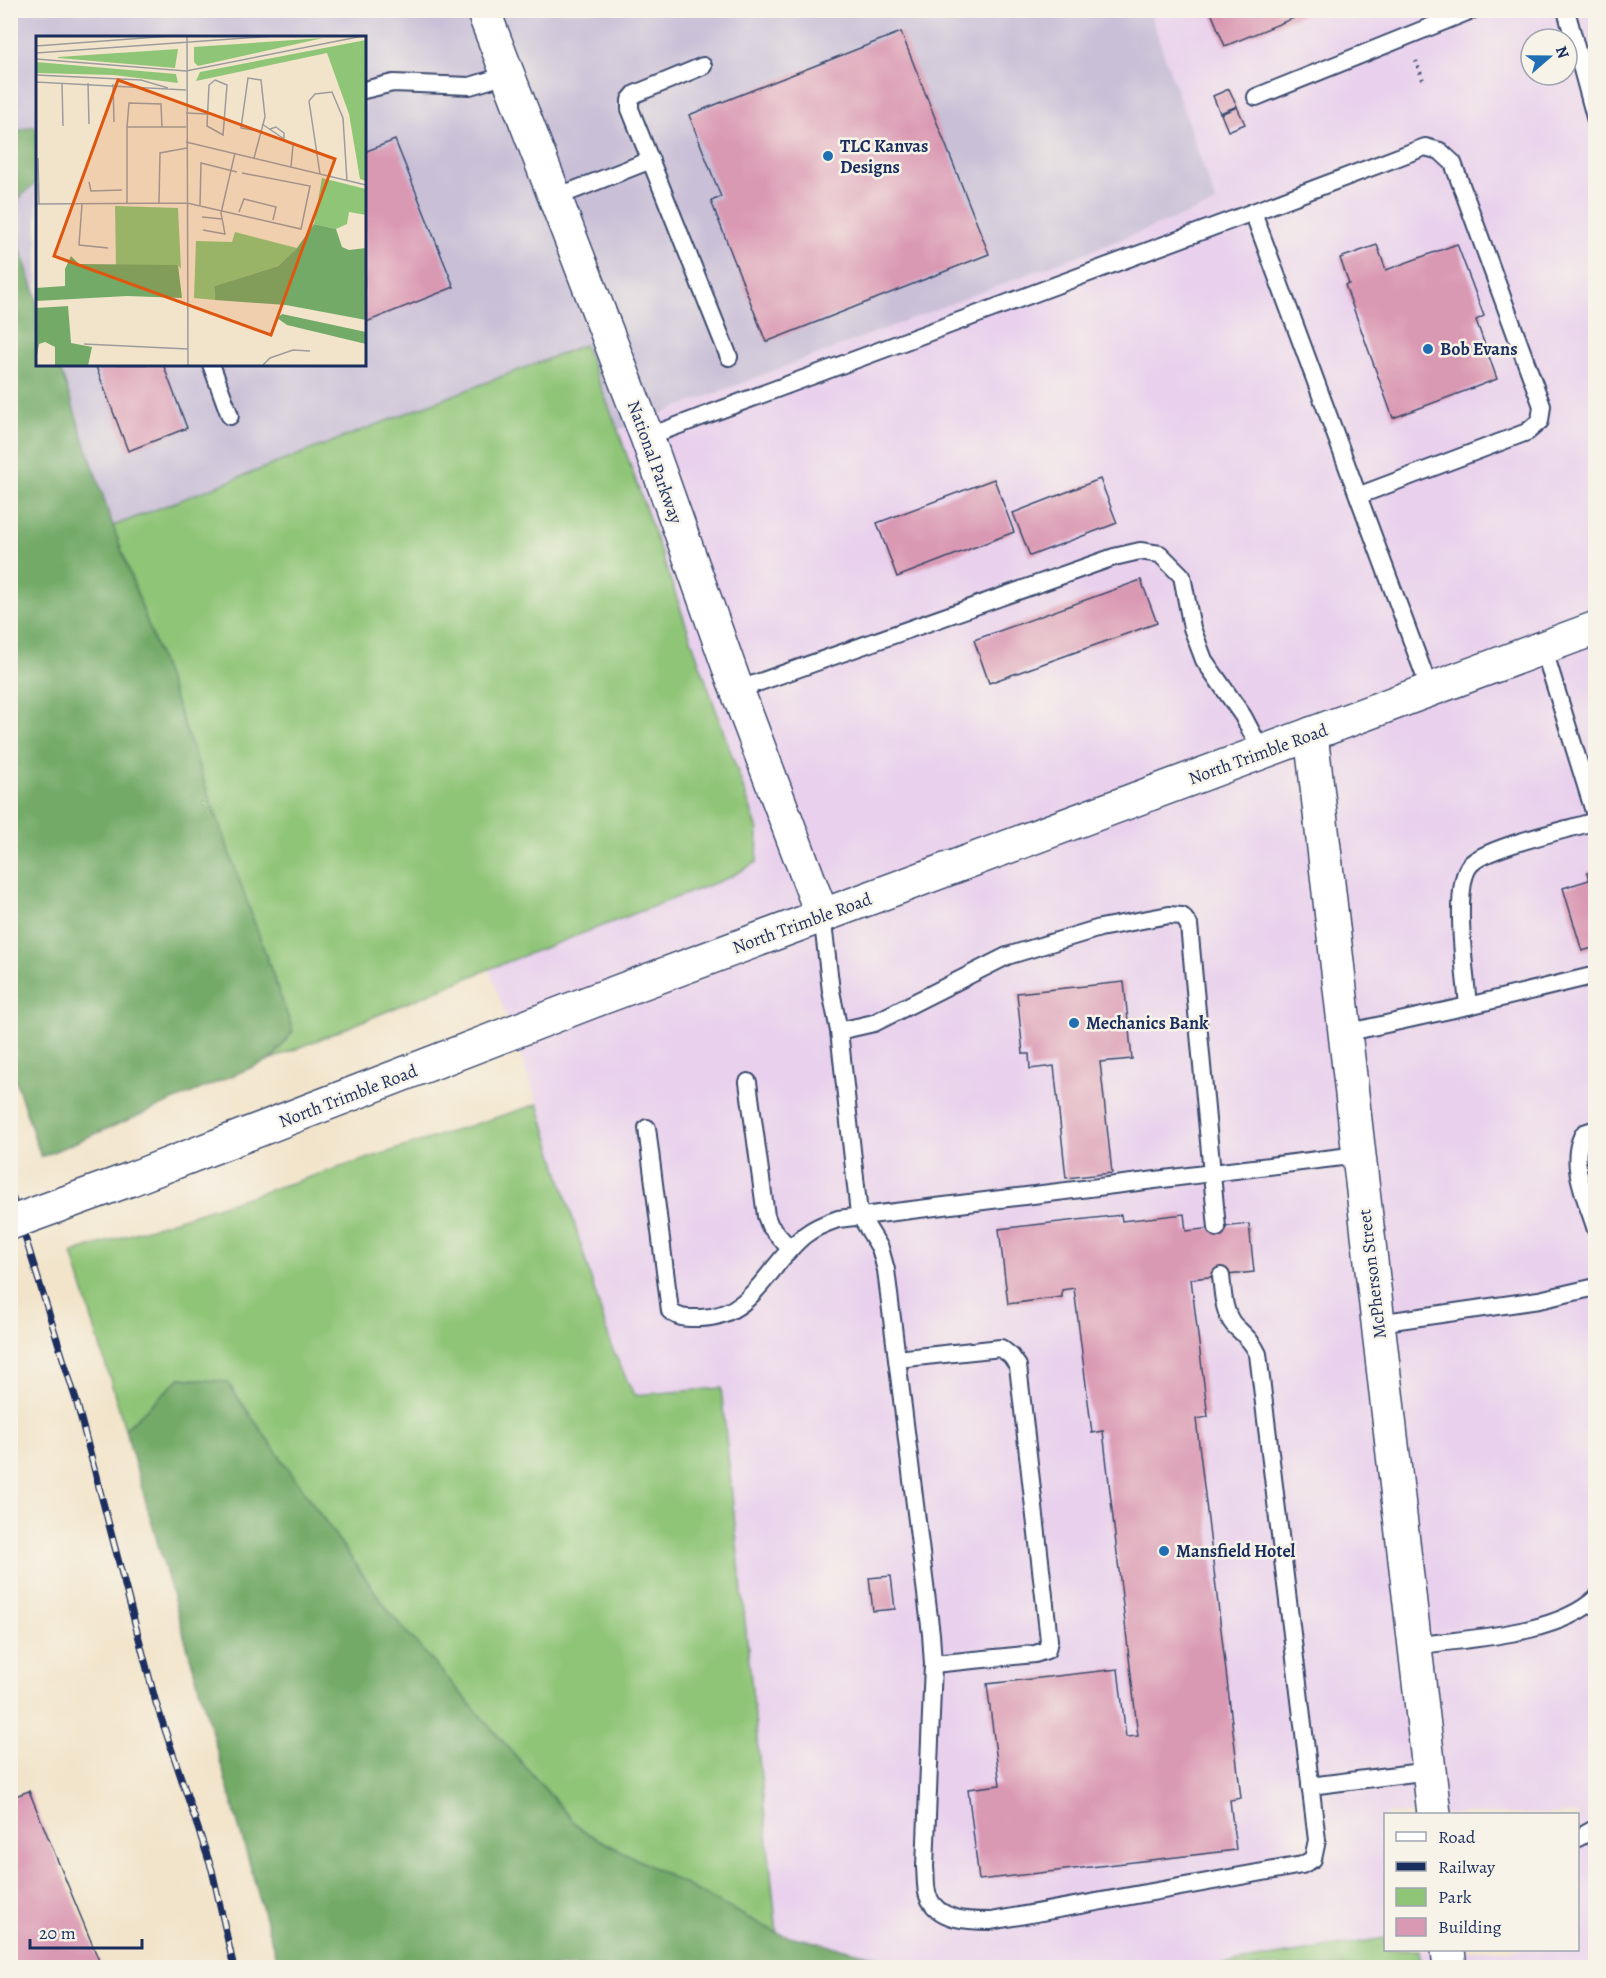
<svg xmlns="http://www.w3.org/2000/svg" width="1606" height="1978" font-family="Alegreya,serif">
	<rect width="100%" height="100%" fill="#f7f3e8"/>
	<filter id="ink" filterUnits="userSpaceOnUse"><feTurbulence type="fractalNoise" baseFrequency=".0167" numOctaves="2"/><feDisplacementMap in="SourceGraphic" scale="12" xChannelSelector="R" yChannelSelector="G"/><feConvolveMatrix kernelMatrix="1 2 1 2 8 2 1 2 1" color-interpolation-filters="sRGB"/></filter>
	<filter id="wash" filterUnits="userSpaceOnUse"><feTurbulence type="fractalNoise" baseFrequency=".008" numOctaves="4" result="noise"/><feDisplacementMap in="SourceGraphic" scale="24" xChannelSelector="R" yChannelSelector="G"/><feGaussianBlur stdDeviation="1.35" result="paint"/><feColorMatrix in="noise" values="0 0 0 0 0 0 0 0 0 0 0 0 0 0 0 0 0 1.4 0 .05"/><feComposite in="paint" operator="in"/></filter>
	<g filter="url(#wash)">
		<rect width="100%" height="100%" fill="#f2e4ca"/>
		<path fill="#e9d1ed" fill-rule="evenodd" d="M1149 11H1595V1967H1421L1419 1950H1578V1814H1386L1385 1938 1208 1967H920L777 1933 721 1388 635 1395 612 1348 538 1104 489 969 728 878 757 861 758 830 618 430 1215 203ZM1531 39H1567V75H1531Z"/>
		<g fill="#c9bfd7">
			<path d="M11 11H1149L1216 203 618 430 583 345 113 526 59 365 364 364V38H38L37 129 33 126 11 133Z"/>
			<path d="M37 182V300L12 223 19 198Z"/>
		</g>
		<g fill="#8fc577" stroke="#557a6a" stroke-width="1.5">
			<path d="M584 345 618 430 758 830 757 862 728 878 489 969 272 1059 293 1031 113 526Z"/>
			<path d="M538 1104 612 1348 634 1395 721 1388 777 1933 581 1830 390 1613 227 1382 180 1378 125 1429 72 1253Z"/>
			<path d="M1385 1938 1386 1950H1419L1421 1967H1208Z"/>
		</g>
		<g fill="#73aa68" stroke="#476c63" stroke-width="1.5">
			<path d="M33 126 37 129V182L19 198 12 223 37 300 38 364 59 365 113 526 293 1031 272 1059 41 1157 10 1064V133Z"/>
			<path d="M180 1378 227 1382 390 1613 581 1830 777 1933 920 1967H279L125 1429Z"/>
		</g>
		<g id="blocks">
			<g fill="#da99b3">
				<path d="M1210 10H1311V11L1225 46Z"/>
				<path d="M901 32 989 254 766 342 711 201 721 197 689 115Z"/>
				<path d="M1229 89 1237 106 1220 113 1213 96Z"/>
				<path d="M1237 107 1245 124 1228 131 1221 114Z"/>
				<path d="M395 140 454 287 364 323V152Z"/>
				<path d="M1457 244 1484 316 1476 320 1497 379 1393 418 1345 285 1349 284 1340 258 1377 245 1386 270Z"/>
				<path d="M95 364H163L187 428 128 451Z"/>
				<path d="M994 479 1014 532 897 577 877 523Z"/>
				<path d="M1100 479 1117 523 1030 556 1013 513Z"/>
				<path d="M1141 580 1157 623 989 683 974 640Z"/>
				<path d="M1596 870V947L1582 951 1563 888 1589 880 1587 873Z"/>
				<path d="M1124 982 1132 1059 1100 1062 1112 1173 1066 1178 1054 1066 1030 1069 1029 1054H1023L1017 993Z"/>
				<path d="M1184 1214 1186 1231 1249 1224 1254 1272 1191 1279 1208 1417 1196 1419 1241 1798 1230 1800 1236 1850 979 1880 968 1789 1000 1785 987 1684 1118 1669 1126 1737 1138 1736 1103 1431 1092 1433 1074 1288 1062 1290V1297L1008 1304 999 1229 1121 1215 1122 1221Z"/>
				<path d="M891 1576 895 1609 873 1611 869 1578Z"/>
				<path d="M29 1791 100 1963 87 1968H10V1798Z"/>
			</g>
		</g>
	</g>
	<g filter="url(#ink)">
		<use href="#blocks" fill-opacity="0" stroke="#3b4a6e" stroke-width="1.5"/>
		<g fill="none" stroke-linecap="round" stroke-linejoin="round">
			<g stroke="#3b4a6e" stroke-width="20">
				<g id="service">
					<path d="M1566 10 1596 121"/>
					<path d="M703 66 635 94 630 100V109L729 357"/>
					<path d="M364 90 393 83 470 86 507 75"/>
					<path d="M1256 97 1472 10"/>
					<path d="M554 198 651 160"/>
					<path d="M1253 212 1425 147 1440 151 1453 163 1542 406 1540 421 1527 432 1360 495"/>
					<path d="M211 364 230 416"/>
					<path d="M647 437 1253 212 1430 690"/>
					<path d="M1543 647 1596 818"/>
					<path d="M737 690 1114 557 1140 551 1160 554 1182 576 1192 628 1204 660 1243 716 1262 752"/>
					<path d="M1596 821C1570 829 1485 847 1470 865 1452 886 1466 978 1468 1006L1596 975"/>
					<path d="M822 915 831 991 839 1031 859 1214 880 1248 886 1270 931 1634 933 1664 925 1867C926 1876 925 1888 928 1896 938 1921 969 1921 991 1921L1302 1865 1313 1859 1317 1840 1258 1354C1252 1341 1244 1335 1234 1325 1223 1312 1223 1292 1221 1276"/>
					<path d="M839 1031 874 1023 1007 956 1100 928 1169 915 1182 916 1189 925 1217 1228"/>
					<path d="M1345 1033 1468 1006"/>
					<path d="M748 1082 766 1216 770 1226 790 1249"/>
					<path d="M647 1128 670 1311C680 1319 687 1318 700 1318 754 1317 768 1264 805 1235 815 1227 826 1223 838 1219L1358 1155"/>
					<path d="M1596 1129 1584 1133C1567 1162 1587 1200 1596 1230"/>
					<path d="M1378 1323 1539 1300 1596 1287"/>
					<path d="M897 1359 1001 1348 1011 1356 1018 1366 1049 1640 1047 1650 1035 1654 933 1664"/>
					<path d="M1414 1646C1467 1638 1556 1636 1596 1598"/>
					<path d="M1310 1786 1429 1771"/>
					<path d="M1578 1838 1596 1828"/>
				</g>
			</g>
			<g stroke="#3b4a6e" stroke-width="36">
				<path id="minor" d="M483 10 647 437 737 690 822 915"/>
			</g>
			<g stroke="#3b4a6e" stroke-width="36">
				<g id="tertiary">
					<path d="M1311 734 1434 1814"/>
					<path d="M1448 1950 1450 1968"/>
				</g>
			</g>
			<g stroke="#3b4a6e" stroke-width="36">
				<path id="secondary" d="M131 1179 593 1001 1596 628"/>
			</g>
			<path stroke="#3b4a6e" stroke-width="4" stroke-dasharray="1.5 4.5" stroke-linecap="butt" d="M1416 61 1423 80"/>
			<use href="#service" stroke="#fff" stroke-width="16"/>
			<use href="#minor" stroke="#fff" stroke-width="33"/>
			<use href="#tertiary" stroke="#fff" stroke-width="33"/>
			<use href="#secondary" stroke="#fff" stroke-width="33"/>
			<g stroke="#1b2f5e" stroke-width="7">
				<path id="rail" d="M10 1189 76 1400 156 1703 212 1870 234 1968"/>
			</g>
			<use href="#rail" stroke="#f7f3e8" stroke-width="4.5" stroke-dasharray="14" stroke-linecap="butt"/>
			<g stroke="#3b4a6e" stroke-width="36" stroke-linecap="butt">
				<path id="secondary-bridge" d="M10 1223 131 1179"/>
			</g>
			<use href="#secondary-bridge" stroke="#fff" stroke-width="33"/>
		</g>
	</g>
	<g fill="#1f6fb2" stroke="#f7f3e8" stroke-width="2">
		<circle cx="828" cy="156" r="6"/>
		<circle cx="1428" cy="349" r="6"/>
		<circle cx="1074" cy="1023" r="6"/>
		<circle cx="1164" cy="1551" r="6"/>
	</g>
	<g text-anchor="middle" stroke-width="5" stroke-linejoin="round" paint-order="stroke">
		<g font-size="18" font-weight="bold" fill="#1b2f5e" stroke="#f7f3e8" text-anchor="start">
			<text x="840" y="152">TLC Kanvas<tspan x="840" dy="21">Designs</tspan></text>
			<text x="1440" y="355">Bob Evans</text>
			<text x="1086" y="1029">Mechanics Bank</text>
			<text x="1176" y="1557">Mansfield Hotel</text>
		</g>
		<g font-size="18" fill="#1b2f5e" stroke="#f7f3e8">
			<text transform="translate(655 462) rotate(70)" y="6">National Parkway</text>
			<text transform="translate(1258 754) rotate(-20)" y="6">North Trimble Road</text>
			<text transform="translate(802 923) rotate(-20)" y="6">North Trimble Road</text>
			<text transform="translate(348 1096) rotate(-21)" y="6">North Trimble Road</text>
			<text transform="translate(1372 1274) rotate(-97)" y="6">McPherson Street</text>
		</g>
	</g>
	<g transform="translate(36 36)">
		<rect width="330" height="330" fill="#f2e4ca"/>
		<path d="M287 2 162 30 158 26V11ZM330 4V145L324 143 313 78 291 17 160 45 164 36ZM142 13 139 32 22 22V21ZM0 26 140 38 142 47 78 39 0 37ZM286 142 330 153V179L313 176 311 188 300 193 278 188ZM79 170 142 172 145 233 142 229H80ZM199 196 261 212 242 230 178 250 179 264 158 262 160 205 196 206Z" fill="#8fc577"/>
		<path d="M278 188 300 193 306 211 313 214 330 212V284L250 269 179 264 178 250 242 230 261 212ZM35 220 43 228 142 229 146 262 91 260 0 265V252L29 250V233ZM32 270 35 307 56 311 52 330H19V311L9 306 3 308 0 324V272ZM246 278 330 296V308L251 289 241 282Z" fill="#73aa68"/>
		<path fill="none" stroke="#9c9c9f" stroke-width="1.5" d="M151 0 152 330M0 10 135 0M0 17 238 0M0 23 150 35 327 0M0 39 105 44 132 52M179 44 191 49 187 99 171 90 173 49ZM26 47 27 90M52 47 53 88M77 48 78 86M150 77 171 78M226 88 257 109 255 131M91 91 93 67 125 68 126 91M234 93 240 91 248 97V102M0 96V46L150 54M150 106 330 149M2 122 3 168M218 122 229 81 225 44 212 42 205 92 223 95M284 138 273 65 279 58 296 56 307 82 311 145M53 146 55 155 86 154M91 167V91H150M123 167 124 117 151 112M0 168 151 167 265 193 274 150 206 137M46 168 43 209 72 212M164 169 165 127 201 136M203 176 208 163 240 171 237 184M166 181 186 183M167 194 189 198 185 177 199 117M48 308 152 313M226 330 234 322 257 314 274 315"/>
		<path fill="#de5710" fill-opacity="0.15" stroke="#de5710" stroke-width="3" d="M82 44 299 123 235 299 18 220Z"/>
		<rect width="330" height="330" fill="none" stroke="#1b2f5e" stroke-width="3"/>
	</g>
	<rect width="1606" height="1978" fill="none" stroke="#f7f3e8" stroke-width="36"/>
	<rect x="1384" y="1813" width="195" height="138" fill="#f7f3e8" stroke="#9fa5b1" stroke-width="1.5"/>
	<rect x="1396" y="1832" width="30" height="9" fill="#ffffff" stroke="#9fa5b1" stroke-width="1.5"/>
	<text x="1438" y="1843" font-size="18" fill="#1b2f5e">Road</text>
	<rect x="1396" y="1862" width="30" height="9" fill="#1b2f5e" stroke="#9fa5b1" stroke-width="1.5"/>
	<text x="1438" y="1873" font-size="18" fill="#1b2f5e">Railway</text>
	<rect x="1396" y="1888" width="30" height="18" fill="#8fc577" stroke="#9fa5b1" stroke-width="1.5"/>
	<text x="1438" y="1903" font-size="18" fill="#1b2f5e">Park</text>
	<rect x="1396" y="1918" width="30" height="18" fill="#da99b3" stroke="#9fa5b1" stroke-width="1.5"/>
	<text x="1438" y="1933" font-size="18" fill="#1b2f5e">Building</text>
	<g transform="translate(1549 57) rotate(70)"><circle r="28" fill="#f7f3e8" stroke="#9fa5b1" stroke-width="1.5"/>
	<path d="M0-4.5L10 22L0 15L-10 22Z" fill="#1f6fb2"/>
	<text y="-9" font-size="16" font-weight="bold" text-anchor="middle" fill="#1b2f5e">N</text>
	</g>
	<path d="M30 1939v9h112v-9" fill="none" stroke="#1b2f5e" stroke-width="3"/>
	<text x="39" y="1939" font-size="18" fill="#1b2f5e" stroke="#f7f3e8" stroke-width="4.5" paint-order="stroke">20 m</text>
</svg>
